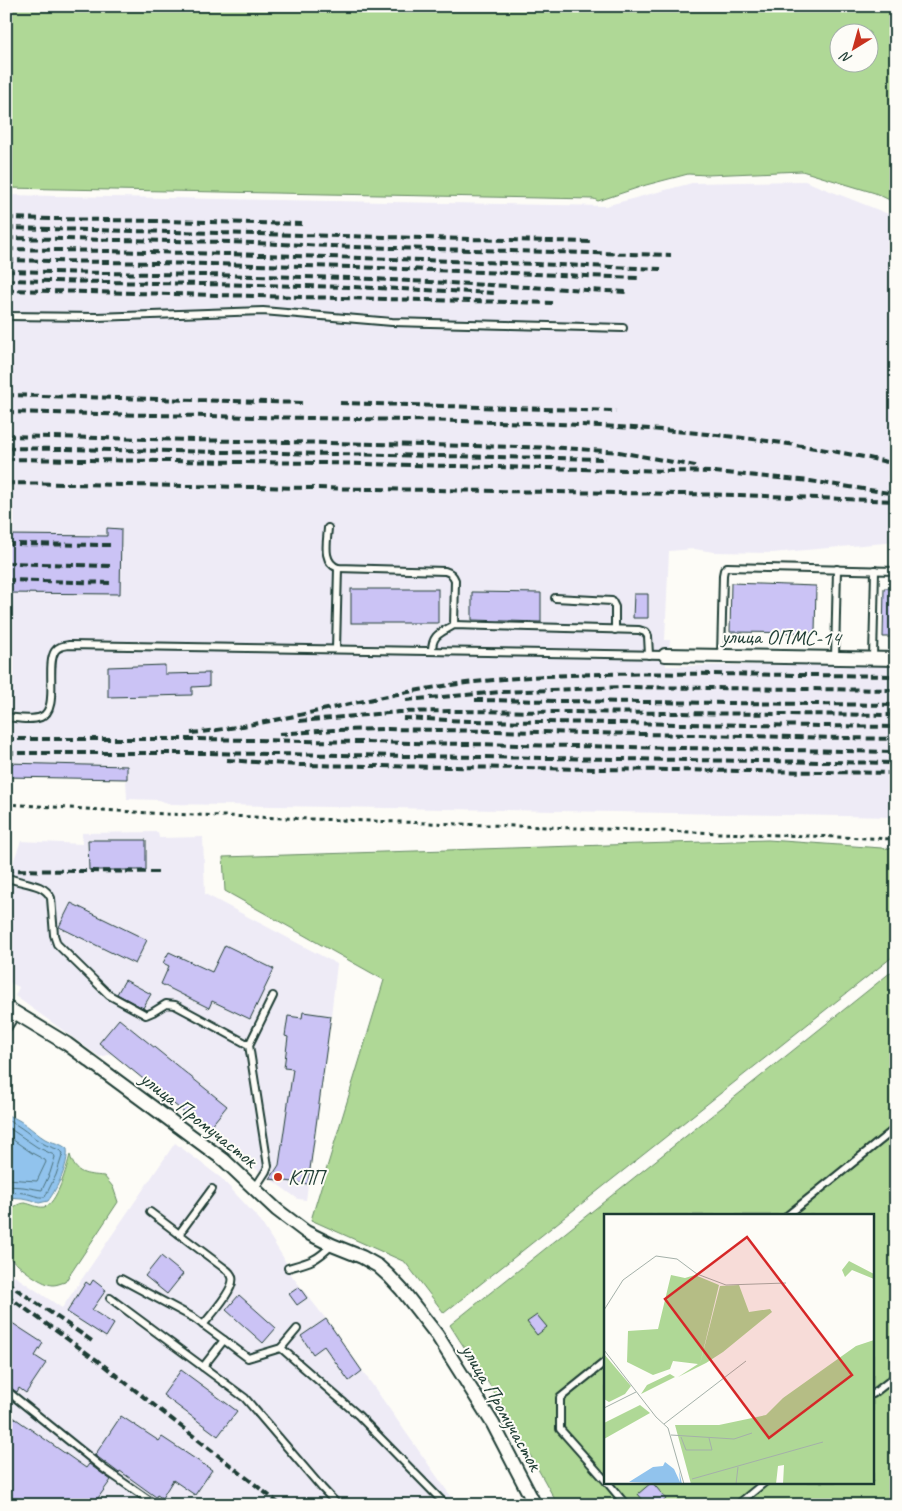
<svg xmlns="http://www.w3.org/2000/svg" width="902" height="1511" font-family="Caveat,sans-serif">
	<rect width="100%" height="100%" fill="#fdfcf7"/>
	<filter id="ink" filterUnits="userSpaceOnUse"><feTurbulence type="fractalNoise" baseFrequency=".02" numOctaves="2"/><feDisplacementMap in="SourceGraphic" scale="10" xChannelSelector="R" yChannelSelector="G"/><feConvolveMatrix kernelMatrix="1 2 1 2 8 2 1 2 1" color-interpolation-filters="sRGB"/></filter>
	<g filter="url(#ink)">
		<g fill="#eeebf6">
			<path d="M805 181 896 217V542L772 553 714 552 694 549 669 551 665 640H670L669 650 665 654 666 666 896 663V817L171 804 158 800 127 799 126 779 6 777V195L605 206 692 183Z"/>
			<path d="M158 832 159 838 203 837 205 894 337 964 331 1016 306 1200 298 1199 210 1136 207 1131 112 1054 100 1057 15 996 19 987 6 981V886L8 884 12 865 21 841 82 844V833Z"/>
			<path d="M175 1143 221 1178 259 1219 283 1257 292 1276 326 1319 457 1505H6V1270L62 1308Z"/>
		</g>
		<g fill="#afd896" stroke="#678a65" fill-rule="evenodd">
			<path d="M6 6H896V203L875 193 802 171 707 175 688 174 646 185 598 201 594 199 6 188ZM840 32H870V62H840Z"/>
			<path d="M768 840 896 849V954L444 1313 405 1262 311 1220 384 980 225 891 223 857Z"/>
			<path d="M896 968V1505H558C535 1464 513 1423 489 1384 476 1364 462 1345 450 1325ZM606 1215H873V1482H606Z"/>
			<path d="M70 1155C76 1175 85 1174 104 1176L113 1187 118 1202 65 1282C61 1283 57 1285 53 1285 39 1284 17 1264 6 1255V1210C13 1209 17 1203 25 1203 31 1204 38 1208 44 1207 57 1205 67 1166 70 1155Z"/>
		</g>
		<path fill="#91c3ed" stroke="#638da3" d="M6 1115C21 1118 32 1131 45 1139 52 1143 61 1143 67 1149 69 1164 57 1189 48 1201L39 1203 32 1200 22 1198 6 1197Z"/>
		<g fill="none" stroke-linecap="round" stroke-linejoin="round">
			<g stroke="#4d737e" stroke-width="1">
				<path d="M6 1120C21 1125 31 1137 44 1144 51 1148 58 1148 63 1153L56 1175 45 1197C38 1198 31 1194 24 1193 18 1192 12 1193 6 1193"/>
				<path d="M6 1126 37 1147 54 1155 55 1157 50 1173 42 1190 23 1187 6 1186"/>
				<path d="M6 1135 32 1153 45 1160 46 1162 37 1181 6 1179"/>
			</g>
		</g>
		<g fill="#cbc3f5" stroke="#1f3d34">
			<path d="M107 528 121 529 120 594 6 593V535L107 536Z"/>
			<path d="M731 583 816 586 815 633 730 632Z"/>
			<path d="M884 588H896V637H883Z"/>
			<rect x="351" y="589" width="87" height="34"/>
			<path d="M472 592 541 593V622L472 620Z"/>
			<path d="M634 594H648V618H633Z"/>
			<path d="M165 665V674L209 673V686L192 687V695L108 697V667Z"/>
			<path d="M6 763 127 766V779L6 777Z"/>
			<path d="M88 840H146V870H89Z"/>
			<path d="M71 903 147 940 135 964 59 927Z"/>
			<path d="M225 945 274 969 250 1019 212 1001 209 1008 161 984 169 966 163 963 169 952 212 972Z"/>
			<path d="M125 980 151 994 143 1008 117 994Z"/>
			<path d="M303 1012 331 1016 308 1184 270 1179 279 1165 293 1069 284 1068 288 1037 285 1036 288 1016 302 1018Z"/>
			<path d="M119 1019 227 1106 207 1131 99 1043Z"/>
			<path d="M161 1256 183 1274 167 1294 145 1276Z"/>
			<path d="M93 1280 106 1290 92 1310 114 1324 106 1337 67 1312 86 1282 90 1285Z"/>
			<path d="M299 1287 307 1298 297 1305 289 1294Z"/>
			<path d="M239 1295 276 1328 263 1343 226 1310Z"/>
			<path d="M537 1315 547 1327 537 1335 527 1322Z"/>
			<path d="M6 1319 43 1343 35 1356 46 1363 26 1393 19 1388 17 1392 6 1385Z"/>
			<path d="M326 1319 362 1371 349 1381 324 1346 313 1354 301 1336Z"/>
			<path d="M181 1370 237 1411 218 1436 163 1395Z"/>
			<path d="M6 1412 86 1468 89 1464 111 1480 93 1505H6Z"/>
			<path d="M121 1416 159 1441 162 1437 212 1470 195 1495 173 1480 162 1498 157 1495 156 1497 120 1471 119 1473 95 1455Z"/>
			<path d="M652 1482 666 1499 659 1505H647L638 1494Z"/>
		</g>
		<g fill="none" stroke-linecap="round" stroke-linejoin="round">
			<g stroke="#1f3d34" stroke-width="10">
				<g id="lane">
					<path d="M6 316 97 317 263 311 392 322 623 328"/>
					<path d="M328 528C327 543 322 562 338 568L445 571C451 573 453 575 455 580L454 625"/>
					<path d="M555 598 612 601 615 607V630"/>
					<path d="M336 649 338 568"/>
					<path d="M432 651C432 634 441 633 454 625L639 630 645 632 648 636 649 655"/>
					<path d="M721 656 723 575 724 570 727 567 896 571"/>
					<path d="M835 658 837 569"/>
					<path d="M873 658 875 570"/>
					<path d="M6 717C17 718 31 721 41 717 60 710 45 666 55 651 59 646 63 646 69 645L665 655"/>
					<path d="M6 877C20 884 44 882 51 898L54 935 57 944 109 995 146 1015 153 1012 166 1004 175 1005 249 1045 268 1166 266 1171 255 1188"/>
					<path d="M6 1030 17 1013"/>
					<path d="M249 1045 273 996"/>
					<path d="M150 1212 224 1268C227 1270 231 1273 232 1277 236 1288 210 1316 203 1325"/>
					<path d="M788 1215 896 1128"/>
					<path d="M179 1234 212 1189"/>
					<path d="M288 1268C310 1262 316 1261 332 1245"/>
					<path d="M121 1279 194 1318 224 1340"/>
					<path d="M110 1298 245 1398 322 1488 338 1505"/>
					<path d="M281 1348 297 1329"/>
					<path d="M606 1361 560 1398V1429L606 1481"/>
					<path d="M203 1367 224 1340 248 1358 281 1348 358 1415 446 1505"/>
					<path d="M6 1390 104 1469 156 1505"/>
					<path d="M873 1394 896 1376"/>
					<path d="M607 1482 626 1505"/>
					<path d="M737 1505 765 1482"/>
				</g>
			</g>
			<g stroke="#1f3d34" stroke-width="16">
				<g id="street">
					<path d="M665 655 896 659"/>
					<path d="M6 1007 67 1044 224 1160 277 1210 306 1232 332 1245 362 1257 378 1266 389 1276 402 1290 437 1335 493 1424 535 1505"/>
				</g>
			</g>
			<path stroke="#1f3d34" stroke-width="3" stroke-dasharray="4 4" stroke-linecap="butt" d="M6 804 166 814 896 839"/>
			<use href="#lane" stroke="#fdfcf7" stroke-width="6"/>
			<use href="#street" stroke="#fdfcf7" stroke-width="12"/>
			<g stroke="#1f3d34" stroke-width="4" stroke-dasharray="8 4" stroke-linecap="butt">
				<path d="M6 218 305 224"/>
				<path d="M6 228 593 242"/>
				<path d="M6 238 230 242 354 247 671 255"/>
				<path d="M6 249C225 253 443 260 661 269"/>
				<path d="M6 260 353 267 638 278"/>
				<path d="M6 271 352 278 626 292"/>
				<path d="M6 280 352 287 496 293"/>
				<path d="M6 290 552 303"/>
				<path d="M6 395 305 403"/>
				<path d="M340 403 616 411"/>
				<path d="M6 412C139 415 272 417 405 420 570 423 735 427 896 464"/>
				<path d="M6 436 564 448 619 452 695 466"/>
				<path d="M6 448 606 459"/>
				<path d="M6 459 323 463 715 472 810 481 896 494"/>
				<path d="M6 483 740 495 896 501"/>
				<path d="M6 544 111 545"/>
				<path d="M6 563 111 566"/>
				<path d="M6 580 112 583"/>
				<path d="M406 700 502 692 623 687 896 690"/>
				<path d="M475 700 896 705"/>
				<path d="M403 718 470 721 896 727"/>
				<path d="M299 721 399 712 449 711 896 715"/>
				<path d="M191 733C283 724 373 694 466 683 548 673 631 673 714 674 775 675 835 675 896 676"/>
				<path d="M279 734 333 730 388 729 896 739"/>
				<path d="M6 739H199L896 752"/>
				<path d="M6 753H202L896 763"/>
				<path d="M227 760 299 765 896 773"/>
				<path d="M6 870 158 872"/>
				<path d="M6 1282 95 1343"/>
				<path d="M6 1295 98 1361 281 1505"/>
			</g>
		</g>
	</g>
	<circle fill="#c8321e" stroke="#fdfcf7" stroke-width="2" cx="278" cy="1177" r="5"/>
	<g text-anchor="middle" stroke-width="4" stroke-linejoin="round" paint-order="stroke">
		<g font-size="21" fill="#1f3d34" stroke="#fdfcf7">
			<text transform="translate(781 637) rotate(1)" y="7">улица ОПМС-14</text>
			<text transform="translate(199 1119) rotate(38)" y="7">улица Промучасток</text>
			<text transform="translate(502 1407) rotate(60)" y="7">улица Промучасток</text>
		</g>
		<g font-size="21" fill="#1f3d34" stroke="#fdfcf7" text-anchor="start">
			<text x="288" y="1184">КПП</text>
		</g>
	</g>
	<g transform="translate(604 1214)">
		<rect width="270" height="270" fill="#fdfcf7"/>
		<path d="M245 47 270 60V65L248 56 241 63 238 56ZM67 61 81 64 91 61 115 71 96 150 116 72 135 71 145 98 166 95 168 98 119 138 102 149 74 163 94 150 69 147 66 155 49 161 23 148 24 117 54 115ZM270 126V270H179L180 251 174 252 172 270H87L71 211H115L162 201 179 184 252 132ZM0 140 27 172 21 180 5 188 0 185ZM66 160 71 163 37 180 43 171ZM36 191 46 199 0 225V209Z" fill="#afd896"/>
		<path d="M61 248 70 255 76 268 75 256 78 270 25 268 49 253 59 252Z" fill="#91c3ed"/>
		<path fill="none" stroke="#a4b0a9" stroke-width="1" d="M0 96 19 66 52 42 73 45 93 60 122 71 182 69M0 136 52 203 64 214 80 270M0 194 32 178M60 210 142 147M67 221 130 225 148 219M77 223 82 236H108L105 224M88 265 219 228M132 270 134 253"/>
		<path fill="#d62828" fill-opacity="0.15" stroke="#d62828" stroke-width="2.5" d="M143 23 248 161 165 224 61 85Z"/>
		<rect width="270" height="270" fill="none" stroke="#1f3d34" stroke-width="2.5"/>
	</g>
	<rect width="902" height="1511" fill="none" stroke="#fdfcf7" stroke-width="25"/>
	<rect x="12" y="12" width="877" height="1486" fill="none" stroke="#1f3d34" stroke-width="2" filter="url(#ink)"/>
	<g transform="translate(854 48) rotate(217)"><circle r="24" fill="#fdfcf7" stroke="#a4b0a9"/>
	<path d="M0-4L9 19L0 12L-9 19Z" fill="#c8321e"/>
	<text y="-8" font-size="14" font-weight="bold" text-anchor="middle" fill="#1f3d34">N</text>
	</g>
</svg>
